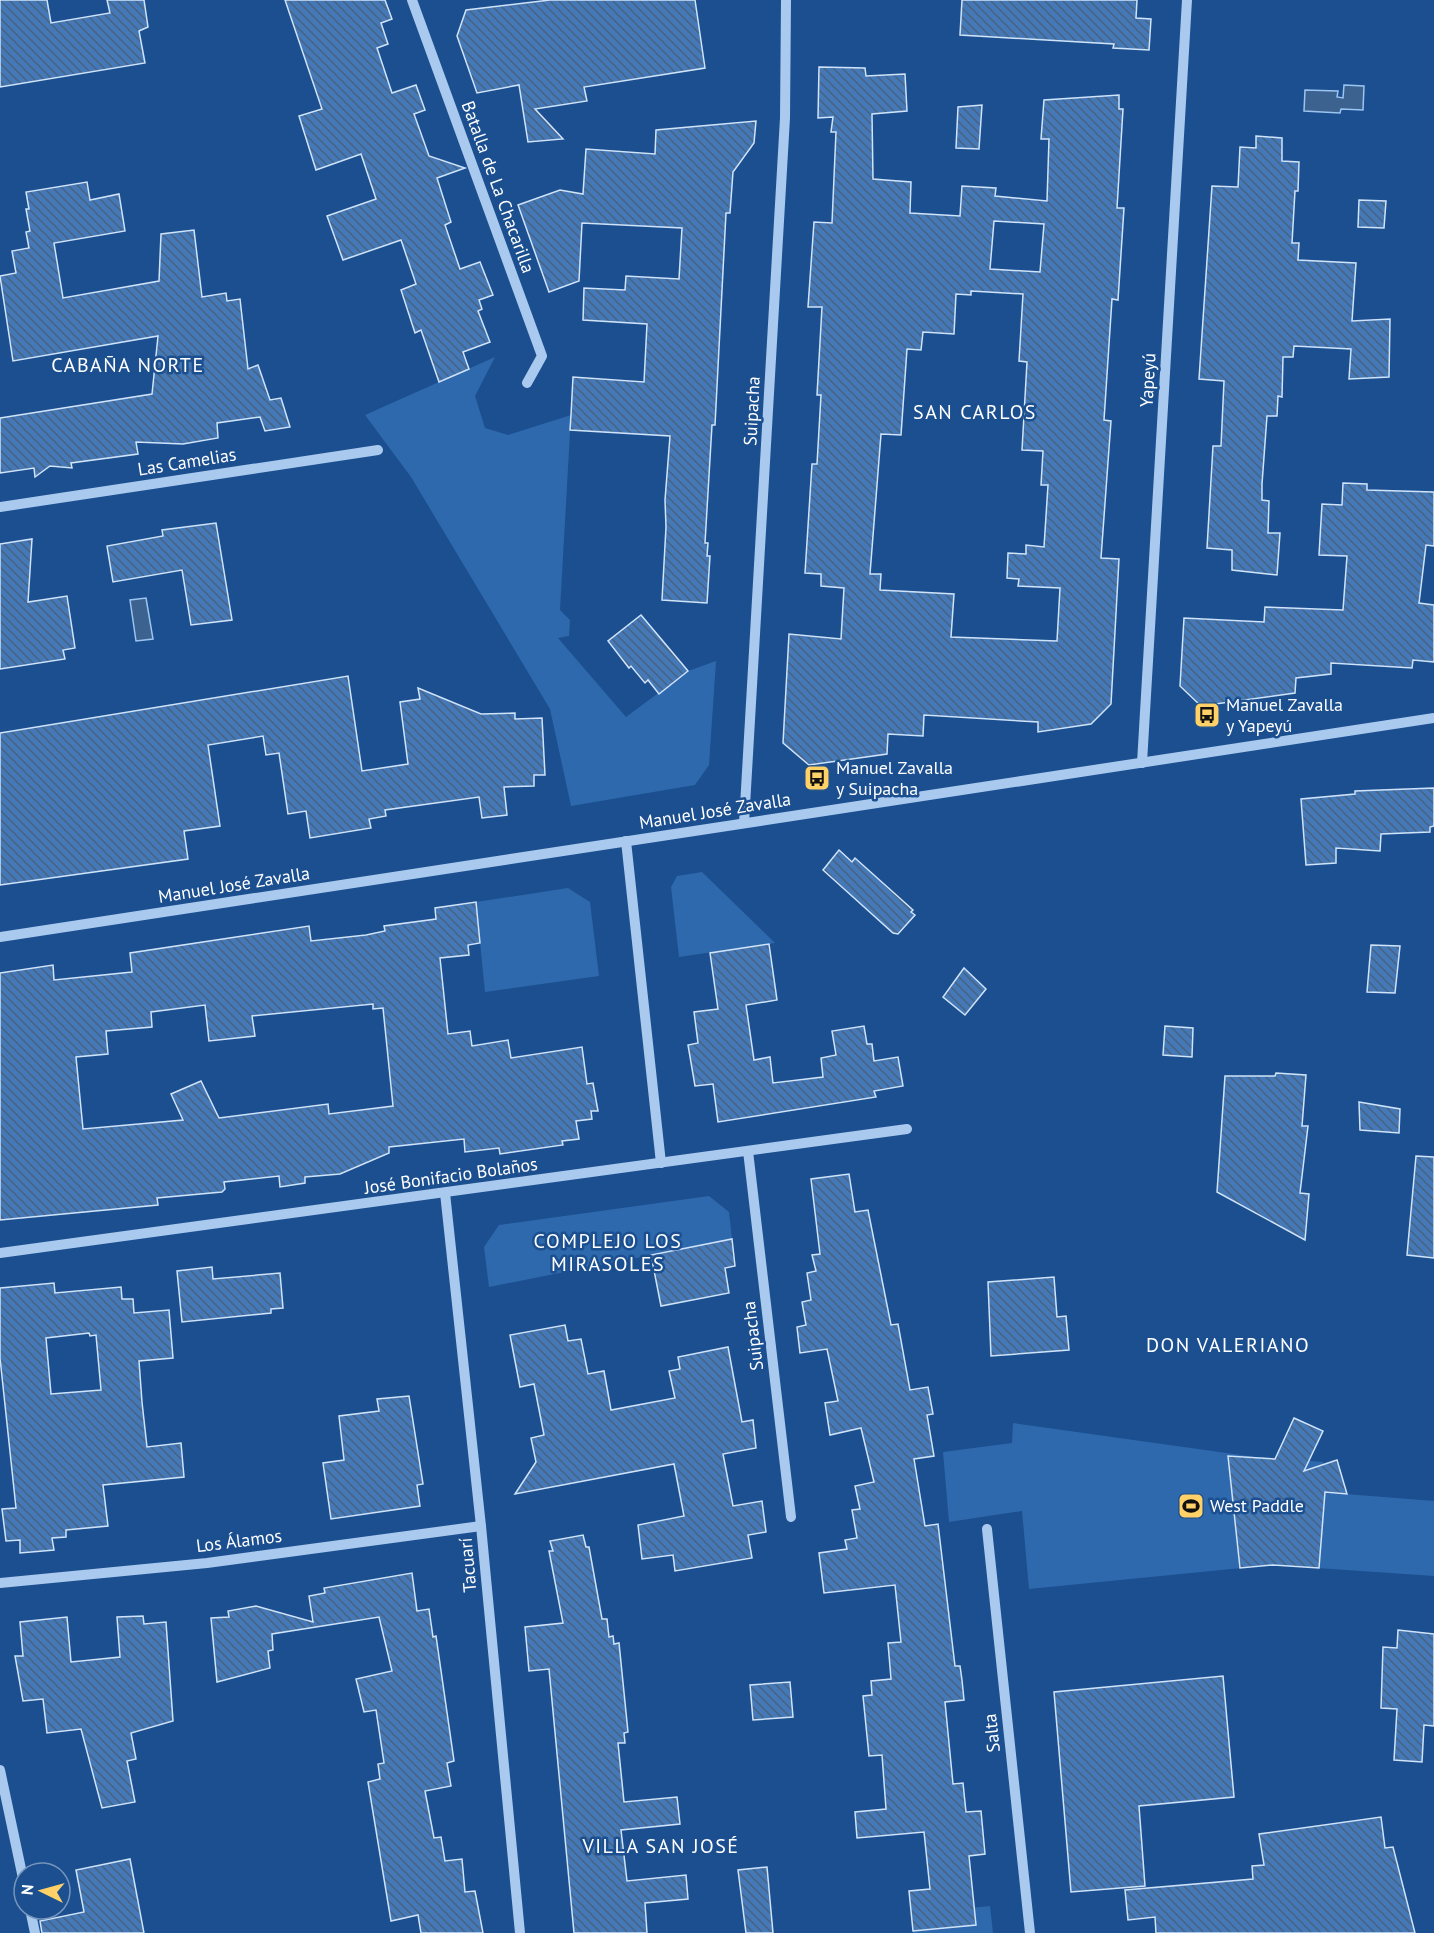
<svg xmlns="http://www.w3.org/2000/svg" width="1434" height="1933" font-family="'PT Sans',sans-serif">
	<defs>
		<pattern id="building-back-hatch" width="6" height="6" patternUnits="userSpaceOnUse" patternTransform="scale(1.5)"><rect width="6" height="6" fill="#4478b7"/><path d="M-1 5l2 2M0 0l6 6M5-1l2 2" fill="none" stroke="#486282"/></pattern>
	</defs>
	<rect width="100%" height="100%" fill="#1b4f8f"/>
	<g fill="#2e69ad">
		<path d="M495 357 475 396 485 428 508 435 571 415 560 610 570 620 569 636 558 638 626 717 688 671 716 661 709 765 695 785 571 806 550 709 411 477 365 415Z"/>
		<path d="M702 872 775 943 679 957 671 887 677 876Z"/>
		<path d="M568 888 590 902 599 976 485 992 476 902Z"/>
		<path d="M709 1196 729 1212 732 1239 489 1287 484 1247 499 1225Z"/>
		<path d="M1013 1423 1255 1457 1323 1462 1333 1493 1434 1501V1576L1273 1565 1029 1589 1022 1511 949 1522 943 1452 1012 1443Z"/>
		<path d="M990 1906 993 1933H913L911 1914Z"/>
	</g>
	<g fill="#3c6290" stroke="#9cc4f0" stroke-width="1.5">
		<path d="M1344 85 1364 86 1363 110 1341 109 1340 113 1304 111 1305 90 1338 91 1337 97 1343 98Z"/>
		<path d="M146 598 153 639 136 641 130 600Z"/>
	</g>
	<g fill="url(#building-back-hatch)" stroke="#cfe3fa" stroke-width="1.5" fill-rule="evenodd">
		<path d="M0 0H47L51 23 110 13 107 0H144L148 27 139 31 145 63 0 87Z"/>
		<path d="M285 0H385L392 19 381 23 388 44 377 48 392 93 416 85 425 110 414 114 429 156 465 168 437 178 451 222 445 225 460 269 480 262 493 295 479 300 482 309 478 311 490 342 463 352 469 369 439 382 421 330 415 333 401 290 416 284 401 240 343 260 327 216 376 199 361 154 316 170 299 116 322 109Z"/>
		<path d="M550 0H695L705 68 584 87 587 101 535 109 563 139 528 142 519 85 477 93 457 36 466 10Z"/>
		<path d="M962 0H1137L1136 18 1151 19 1149 50 1113 48 1114 44 960 35Z"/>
		<path d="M819 67 865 68 866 76 905 74 907 111 872 114 873 179 911 182 910 213 960 216 962 186 996 188 995 196 1047 201 1049 139H1041L1044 100 1119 95V109H1123L1117 208H1124L1118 300 1112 299 1104 420 1111 421 1101 558 1119 559 1111 704 1091 724 1038 732V722L924 715 923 736 888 734 887 754 809 765 783 743 789 634 841 639 844 588 821 586V574L805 573 812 464H817L821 395H817L822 307H808L814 222 832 223 836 132H831L833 117 818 118ZM994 221 1044 224 1040 272 990 269ZM971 291 1023 294 1019 361 1027 362 1022 450 1043 451 1041 485H1048L1044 547 1026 545V554L1008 553 1007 578 1019 579 1018 586 1060 588 1057 641 951 637 954 594 880 590 881 574H870L881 434 901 435 907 349 921 350 923 332 954 334 956 294 971 295Z"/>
		<path d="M982 105 979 149 956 148 958 107Z"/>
		<path d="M756 121 754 143 733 172 730 213H726L715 425H712L705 543H708L707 556H710L707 603 662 600 666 527 665 500 670 436 570 430 571 415 573 377 644 382 647 324 583 320 584 288 625 290 626 276 679 279 682 228 582 223 579 281 549 292 518 205 560 190 583 194 586 149 655 154 656 130Z"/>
		<path d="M1256 136 1282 138V161L1299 162 1298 191H1295L1292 243H1299L1298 260 1356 263 1352 321 1390 319 1389 377 1349 379 1351 349 1294 346 1293 357H1283L1282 397 1278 396 1277 416H1267L1262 484V500L1269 501 1268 533H1280L1277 575 1232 570V550L1207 548 1213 446H1221L1224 381 1199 379 1212 186 1238 187 1240 147 1256 148Z"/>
		<path d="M87 182 90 200 119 194 125 231 54 243 63 298 159 281 161 234 194 230 202 297 226 293 227 301 240 299 248 369 258 365 270 400 281 398 290 427 265 431 260 417 217 423 218 438 183 444 136 442 138 454 71 463 72 468 50 466 35 477 34 468 0 473V418L152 394 158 336 13 361 0 276 16 273 12 251 29 248 26 232 30 231 26 209H29L26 192Z"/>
		<path d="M1359 200 1386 201 1384 228 1358 227Z"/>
		<path d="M1343 483 1367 484V490L1434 492V546L1426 545 1419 603 1434 605V662L1413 660 1412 668 1331 663V674L1296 678 1295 693 1201 706 1180 686 1184 618 1264 622 1265 607 1343 610 1347 556 1319 555 1322 504 1342 505Z"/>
		<path d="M216 523 232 620 191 625 182 570 113 582 107 546 163 536 162 530Z"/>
		<path d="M32 539 28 602 67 596 75 648 63 650 65 659 0 669V544Z"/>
		<path d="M641 615 688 671 659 694 648 680 645 683 631 666 629 668 608 641Z"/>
		<path d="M348 676 362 771 408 764 400 702 420 699 418 688 481 714 515 713V719L542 718 545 775H534V786L504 787 507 815 482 818 479 797 385 810 386 816 369 819 371 828 310 838 306 811 288 814 279 753 266 755 263 736 208 745 220 826 184 831 188 859 0 885V733Z"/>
		<path d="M1434 788V826L1430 827V832L1381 834 1380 851 1336 848V863L1306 865 1301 799 1355 794V791Z"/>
		<path d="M839 850 852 862 855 858 913 910 911 912 915 915 898 934 893 933 823 870Z"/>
		<path d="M476 902 480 943 468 945 469 955 440 958 448 1034 470 1031 472 1046 508 1040 511 1058 582 1047 587 1084 593 1083 598 1111H591L592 1119 576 1121 579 1139 562 1141 563 1145 500 1154 499 1148 465 1152 464 1139 389 1147V1153L340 1174 305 1177V1183L280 1187 279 1176 224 1182 225 1189 222 1192 157 1198 158 1205 0 1220V973L53 965 54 980 132 972 130 953 309 926 311 941 366 935 385 931 384 926 436 919 435 908ZM373 1004V1009L383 1008 393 1106 329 1114 328 1104 219 1118 201 1081 171 1094 183 1120 83 1129 76 1057 108 1054 106 1031 152 1027 151 1012 205 1005 209 1041 255 1036 252 1016Z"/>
		<path d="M769 944 777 1000 746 1005 754 1060 770 1057 773 1083 823 1077 821 1058 836 1055 832 1031 864 1026 867 1044H872L874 1061 898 1057 903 1086 874 1091 876 1097 718 1122 713 1084 695 1086 688 1045 698 1043 694 1012 718 1009 710 953Z"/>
		<path d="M1371 945 1400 946 1395 993 1367 992Z"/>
		<path d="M964 968 986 989 965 1015 943 997Z"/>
		<path d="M1165 1026 1193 1028 1192 1057 1163 1055Z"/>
		<path d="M1276 1073 1306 1075 1302 1126H1308L1300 1193 1309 1194 1305 1240 1217 1192 1225 1076H1275Z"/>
		<path d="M1359 1102 1400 1109 1399 1133 1360 1130Z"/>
		<path d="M1416 1156 1434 1157V1258L1407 1255Z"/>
		<path d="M849 1174 855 1212 868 1210 891 1325 898 1324 910 1390 928 1387 933 1414 927 1415 934 1456 914 1459 925 1526 938 1524 955 1666H960L962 1680 964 1700 945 1702 953 1784 963 1783 966 1812 981 1811 985 1854 969 1856 976 1925 913 1931 909 1891 930 1889 924 1832 857 1838 855 1812 886 1809 882 1755 869 1756 863 1696 872 1695 871 1681 891 1679 888 1643 901 1642 895 1585 824 1593 819 1553 847 1549 845 1540 857 1538 852 1510 860 1509 855 1486 874 1482 861 1428 830 1435 825 1403 838 1401 827 1349 800 1353 797 1327 806 1325 802 1302 811 1300 807 1273 816 1271 812 1255 820 1254 811 1179Z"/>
		<path d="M732 1239 735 1266 725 1268 729 1293 661 1306 651 1255Z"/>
		<path d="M212 1267 213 1279 280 1273 283 1308 271 1309V1313L182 1322 177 1271Z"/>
		<path d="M1054 1277 1057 1317 1066 1316 1069 1350 991 1356 988 1282Z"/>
		<path d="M54 1283 55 1293 121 1287 122 1299H133L134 1313 169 1310 173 1358 139 1361 142 1402 147 1447 181 1443 184 1477 103 1485 108 1526 66 1530V1537L52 1538 54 1550 20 1553V1540L6 1541 2 1509 16 1508 0 1358V1288ZM89 1333 90 1336 96 1335 101 1390 51 1394 46 1338Z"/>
		<path d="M565 1325 568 1341 581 1339 588 1374 604 1371 611 1410 675 1398 669 1371 680 1369 678 1357 728 1347 742 1422 753 1420 756 1448 723 1454 733 1506 762 1501 766 1532 748 1535 752 1558 675 1571 673 1555 642 1559 638 1525 684 1516 674 1464 515 1494 536 1462 531 1438 544 1435 534 1384 520 1387 510 1335Z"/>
		<path d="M409 1396 423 1484 417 1485 420 1506 331 1519 323 1463 344 1460 339 1416 379 1411 377 1399Z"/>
		<path d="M1294 1418 1323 1431 1304 1471 1337 1460 1347 1494 1325 1492 1319 1568 1273 1565 1240 1568 1228 1456 1275 1459Z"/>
		<path d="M583 1535 586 1547H589L602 1619H607L609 1637 613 1636 614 1644 619 1643 628 1732 624 1733 625 1743H618L624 1802 677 1797 680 1824 621 1830 627 1881 686 1875 688 1899 645 1903 647 1933H574L549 1669 529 1671 525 1627 563 1623 549 1551H553L550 1541Z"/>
		<path d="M412 1573 417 1611 429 1609 433 1637 436 1636 454 1761 447 1763 451 1786 425 1791 434 1838 441 1837 445 1861 462 1859 465 1892 475 1891 483 1933H421L418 1915 391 1921 368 1782 380 1779 378 1764 384 1763 376 1710 364 1712 356 1679 392 1671 379 1617 272 1634 273 1650 268 1651 270 1668 217 1682 211 1618 229 1617 228 1611 256 1606 313 1622 309 1596 325 1593 324 1588Z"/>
		<path d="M143 1616 144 1624 166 1622 173 1721 131 1733 136 1759 127 1761 135 1802 102 1808 81 1729 47 1733 43 1699 23 1701 15 1656H23L20 1622 67 1617 71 1662 120 1657 117 1617Z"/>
		<path d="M1398 1630 1434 1634V1726L1424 1725 1422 1762 1394 1760 1397 1709 1381 1708 1383 1647 1397 1648Z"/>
		<path d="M1223 1676 1234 1797 1139 1806 1145 1886 1071 1892 1054 1692Z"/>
		<path d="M790 1682 793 1717 753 1720 750 1685Z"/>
		<path d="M1381 1817 1385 1848 1393 1847 1415 1933H1156L1155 1917 1128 1920 1125 1890 1253 1879 1252 1866 1264 1865 1259 1834Z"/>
		<path d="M130 1859 144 1933H42L40 1921 84 1912 76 1870Z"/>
		<path d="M767 1867 773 1933H746L738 1870Z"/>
	</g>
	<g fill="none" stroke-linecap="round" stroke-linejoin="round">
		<g stroke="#a9c9ee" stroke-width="10">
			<path d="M412 0 542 356 527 383"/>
			<path d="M0 507 378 450"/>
			<path d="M1142 763 1187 0"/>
			<path d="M744 823 785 118 786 0"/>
			<path d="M626 841 661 1163"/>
			<path d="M0 937 1434 718"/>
			<path d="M748 1151 791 1517"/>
			<path d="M445 1193 481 1526 520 1933"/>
			<path d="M0 1253 907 1129"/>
			<path d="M987 1529 1030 1933"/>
			<path d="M0 1583 207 1563 481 1526"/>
			<path d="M0 1770 24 1883"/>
			<path d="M30 1909 35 1933"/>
		</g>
	</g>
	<defs>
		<g id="bus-square" transform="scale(1.35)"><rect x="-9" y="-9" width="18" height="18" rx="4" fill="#ffd166" stroke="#1b4f8f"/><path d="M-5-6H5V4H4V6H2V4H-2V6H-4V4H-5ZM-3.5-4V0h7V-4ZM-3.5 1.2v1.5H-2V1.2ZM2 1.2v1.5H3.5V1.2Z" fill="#111"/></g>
		<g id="stadium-square" transform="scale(1.35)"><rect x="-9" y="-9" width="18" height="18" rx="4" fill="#ffd166" stroke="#1b4f8f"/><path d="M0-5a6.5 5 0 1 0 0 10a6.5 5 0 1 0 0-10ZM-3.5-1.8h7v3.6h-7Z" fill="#111"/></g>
	</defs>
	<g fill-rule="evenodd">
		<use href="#bus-square" x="1207" y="715"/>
		<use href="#bus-square" x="817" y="778"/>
		<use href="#stadium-square" x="1191" y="1506"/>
	</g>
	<g text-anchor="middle" stroke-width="5" stroke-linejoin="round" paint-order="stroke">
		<g font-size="18" fill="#fff" stroke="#1b4f8f">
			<text transform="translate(498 187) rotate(70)" y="6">Batalla de La Chacarilla</text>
			<text transform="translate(1148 380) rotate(-87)" y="6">Yapeyú</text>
			<text transform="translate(752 411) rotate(-87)" y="6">Suipacha</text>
			<text transform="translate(187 462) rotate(-9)" y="6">Las Camelias</text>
			<text transform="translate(715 811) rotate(-9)" y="6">Manuel José Zavalla</text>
			<text transform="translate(234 885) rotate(-9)" y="6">Manuel José Zavalla</text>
			<text transform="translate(451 1176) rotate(-8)" y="6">José Bonifacio Bolaños</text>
			<text transform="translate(753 1336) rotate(-97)" y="6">Suipacha</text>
			<text transform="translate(239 1541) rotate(-7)" y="6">Los Álamos</text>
			<text transform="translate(468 1565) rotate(-95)" y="6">Tacuarí</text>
			<text transform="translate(992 1733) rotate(-96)" y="6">Salta</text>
		</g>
		<g font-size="18" fill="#fff" stroke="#1b4f8f" text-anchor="start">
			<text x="1226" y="711">Manuel Zavalla<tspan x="1226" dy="21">y Yapeyú</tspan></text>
			<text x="836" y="774">Manuel Zavalla<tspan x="836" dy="21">y Suipacha</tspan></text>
			<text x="1210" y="1512">West Paddle</text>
		</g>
		<g font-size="20" letter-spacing="1.5" fill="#fff" stroke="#1b4f8f">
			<text x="128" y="372">CABAÑA NORTE</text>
			<text x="975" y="419">SAN CARLOS</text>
			<text x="608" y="1248">COMPLEJO LOS<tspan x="608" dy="23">MIRASOLES</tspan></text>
			<text x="1228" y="1352">DON VALERIANO</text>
			<text x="661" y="1853">VILLA SAN JOSÉ</text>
		</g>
	</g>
	<g transform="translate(42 1891) rotate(275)"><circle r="28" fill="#1b4f8f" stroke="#7695bc" stroke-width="1.5"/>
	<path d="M0-4.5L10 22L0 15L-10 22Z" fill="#ffd166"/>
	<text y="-9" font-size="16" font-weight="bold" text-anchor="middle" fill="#ffffff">N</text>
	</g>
</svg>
